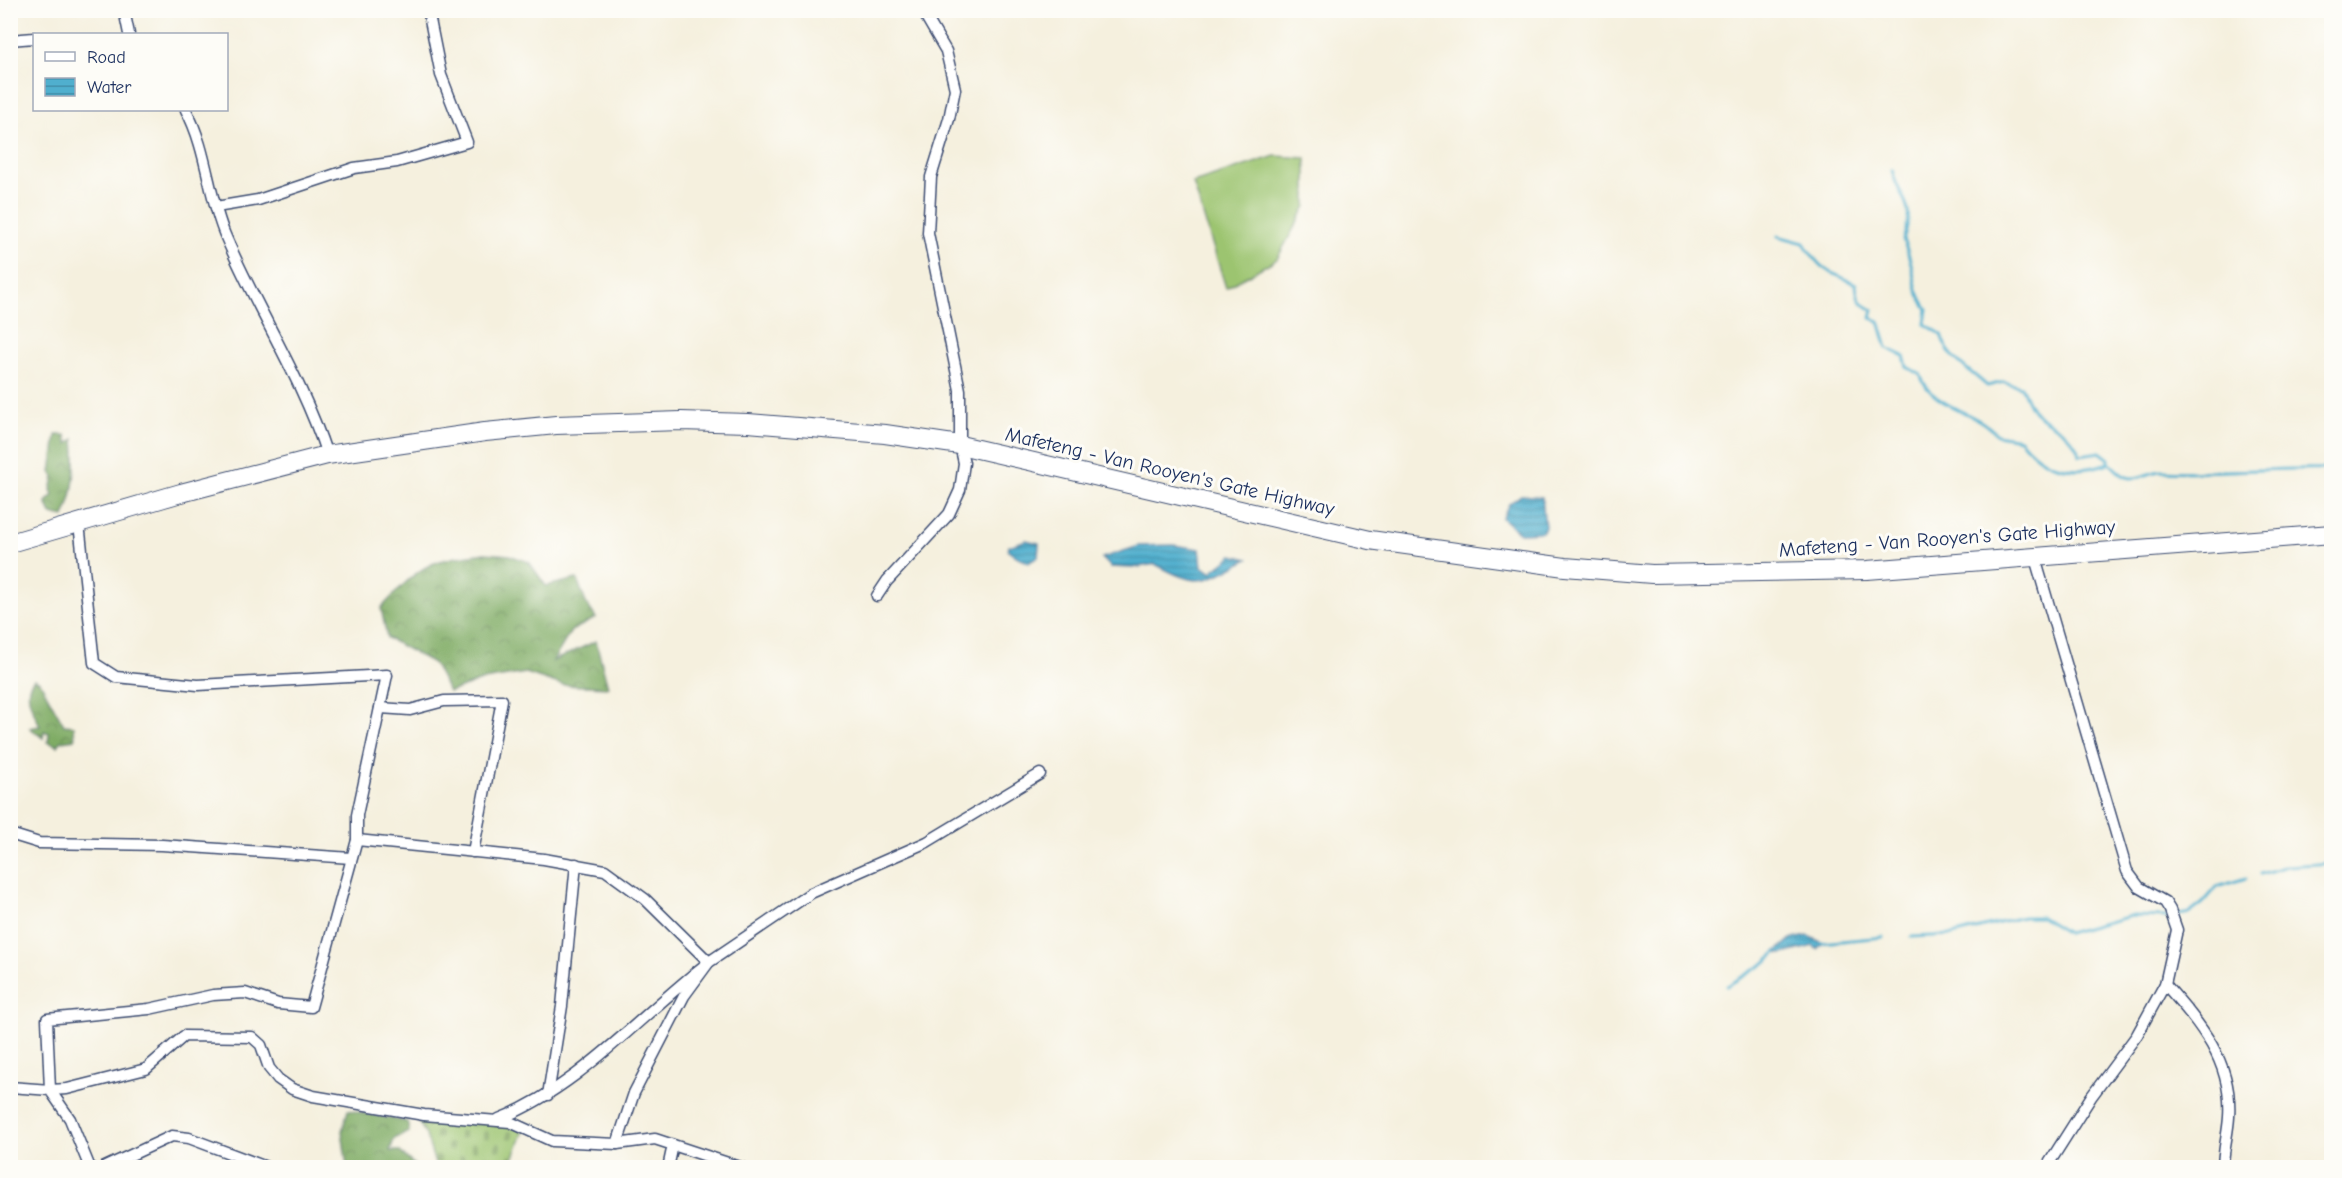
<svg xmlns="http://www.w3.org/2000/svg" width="2342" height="1178" font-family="'Comic Neue',sans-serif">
	<defs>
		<pattern id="forest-crowns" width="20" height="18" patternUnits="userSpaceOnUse" patternTransform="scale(1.5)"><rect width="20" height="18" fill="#7daa62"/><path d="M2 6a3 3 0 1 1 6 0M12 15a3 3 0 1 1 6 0" fill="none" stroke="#668b54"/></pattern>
		<pattern id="cemetery-stones" width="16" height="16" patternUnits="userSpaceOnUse" patternTransform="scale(1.5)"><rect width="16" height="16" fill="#9cc470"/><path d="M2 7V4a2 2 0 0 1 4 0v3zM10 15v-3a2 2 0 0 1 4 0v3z" fill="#7ea05f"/></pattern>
		<pattern id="water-rules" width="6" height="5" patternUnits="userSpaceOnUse" patternTransform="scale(1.5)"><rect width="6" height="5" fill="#50afce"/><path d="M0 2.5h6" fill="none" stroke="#428faa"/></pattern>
	</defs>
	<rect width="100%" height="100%" fill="#fdfcf7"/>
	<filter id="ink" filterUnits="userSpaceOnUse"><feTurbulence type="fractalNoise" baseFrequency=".0167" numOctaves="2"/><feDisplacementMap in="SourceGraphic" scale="12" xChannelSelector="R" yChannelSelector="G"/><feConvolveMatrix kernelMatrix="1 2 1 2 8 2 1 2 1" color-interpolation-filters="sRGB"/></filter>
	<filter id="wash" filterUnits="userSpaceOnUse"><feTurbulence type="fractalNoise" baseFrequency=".008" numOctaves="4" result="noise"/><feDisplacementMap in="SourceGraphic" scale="24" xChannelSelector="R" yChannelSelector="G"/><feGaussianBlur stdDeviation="1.35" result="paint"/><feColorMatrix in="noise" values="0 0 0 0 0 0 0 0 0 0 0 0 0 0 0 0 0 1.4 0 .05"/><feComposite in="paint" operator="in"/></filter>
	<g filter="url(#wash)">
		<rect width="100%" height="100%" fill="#f5f0de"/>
		<g fill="url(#forest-crowns)" stroke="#4c6c60" stroke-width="1.5">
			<path d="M56 435H66L68 444 74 439C77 467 75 492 64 517L51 514 46 502 53 495 51 490 54 477 51 472Z"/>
			<path d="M485 553 509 555 529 562 546 586 577 579 586 603 596 618 571 631 553 661 596 641 608 687 562 685 526 673 484 680 449 692 433 663 387 638 381 608C395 594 410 575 428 566 445 557 467 556 485 553Z"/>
			<path d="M34 679 40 682 64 725 74 726 75 739 61 741 58 746 48 742 49 733 44 731 43 738 30 728 40 726C34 711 21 692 34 679Z"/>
			<path d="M348 1110 408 1122 409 1132 394 1139 390 1151H399L416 1167H347L342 1131Z"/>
		</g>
		<path fill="url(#cemetery-stones)" stroke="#5c7a67" stroke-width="1.5" d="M418 1121 500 1123 524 1131 510 1167H436L426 1135Z"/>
		<path fill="#9cc470" stroke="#5c7a67" stroke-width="1.5" d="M1275 156 1306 158V206L1277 259 1226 288 1193 183Z"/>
		<g fill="url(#water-rules)" stroke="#366f96" stroke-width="1.5">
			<path d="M1521 495 1542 497 1545 527 1542 532 1520 533 1502 518 1509 504Z"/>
			<path d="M1026 540 1039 543 1038 557 1028 563 1008 551 1009 546Z"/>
			<path d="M1173 545 1200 549 1202 567 1211 572 1233 555 1248 559C1204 582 1201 589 1155 564L1133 568 1111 567 1102 558 1139 546Z"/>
			<path d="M1809 936 1823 943 1817 949 1813 946 1783 954 1775 953 1791 939Z"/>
		</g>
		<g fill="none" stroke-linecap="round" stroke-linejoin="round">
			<g stroke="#50afce" stroke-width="3">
				<path d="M1892 170C1900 204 1917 200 1903 240 1915 263 1911 288 1927 309L1925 324 1941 334C1947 358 1969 369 1987 386L2004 382 2021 387C2025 394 2029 407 2035 413 2053 427 2071 431 2080 455L2100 452 2109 459V463"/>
				<path d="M1778 236 1804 243C1822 273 1827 270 1856 284 1857 299 1859 303 1873 310L1871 318 1879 321 1887 348 1904 356 1907 367 1920 374C1931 409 1977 410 1997 435L2020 439C2043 469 2074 475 2109 463 2115 467 2121 476 2127 477 2139 481 2150 471 2162 471 2218 474 2275 467 2332 469"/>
				<path d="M2261 874 2287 866 2332 863"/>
				<path d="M1911 937 1952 935 2023 917H2041L2067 933 2131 916 2167 917 2190 913 2203 903 2217 887 2246 878"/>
				<path d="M1821 943 1883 937"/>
				<path d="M1727 986 1762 965 1777 952"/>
			</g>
		</g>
	</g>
	<g filter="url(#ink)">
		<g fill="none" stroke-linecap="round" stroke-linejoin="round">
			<g stroke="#3c4c71" stroke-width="13">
				<g id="street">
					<path d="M124 10 129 34"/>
					<path d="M10 40 34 38"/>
					<path d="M186 110C207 149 208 195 225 235 257 310 302 378 327 455"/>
					<path d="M216 207 258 200 354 168 397 162 467 142 441 75 428 10"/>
					<path d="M79 523 94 663 116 677 198 685 387 675 357 815V840L311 1007 278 1004 245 993 213 995 149 1009 47 1019 50 1090 67 1089 146 1069 184 1036 252 1037 261 1045 269 1068 278 1079 292 1089 313 1096 424 1115 510 1122 552 1141 617 1144 655 1139 743 1168"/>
					<path d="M2035 558 2127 871 2139 887 2165 902 2170 910 2177 930 2165 984 2137 1035 2091 1097 2046 1168"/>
					<path d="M877 596 887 581 949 514 960 490 964 463 960 445V390L928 233 931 177 949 119 955 89 946 51 922 10"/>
					<path d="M380 708 410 710 444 701 502 700 473 852"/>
					<path d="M10 834 39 843 162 845 351 858"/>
					<path d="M357 840 544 859 605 870 645 899 709 962C640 1015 581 1086 499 1119"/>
					<path d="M2165 984C2199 1023 2233 1061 2229 1117 2228 1134 2223 1150 2223 1168"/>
					<path d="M10 1087 50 1090 70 1119 90 1168"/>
					<path d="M548 1095 562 1006 576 864"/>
					<path d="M617 1144 634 1093 684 996 709 962 811 893 927 842 1040 774"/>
					<path d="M103 1168 172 1136 189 1138 269 1168"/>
					<path d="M668 1168 673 1145"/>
				</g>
			</g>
			<g stroke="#3c4c71" stroke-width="20">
				<path id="primary" d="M10 543 181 493 327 455 485 432 556 425 681 421 748 423 885 434 960 445 1370 540 1565 567 1652 574 1867 570 2332 534"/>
			</g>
			<use href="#street" stroke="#fff" stroke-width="10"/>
			<use href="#primary" stroke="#fff" stroke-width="18"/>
		</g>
	</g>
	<g text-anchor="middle" stroke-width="6" stroke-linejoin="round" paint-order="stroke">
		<g font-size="20" fill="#1b2f5e" stroke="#fdfcf7">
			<text transform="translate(1170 471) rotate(13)" y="7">Mafeteng - Van Rooyen's Gate Highway</text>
			<text transform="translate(1947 538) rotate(-4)" y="7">Mafeteng - Van Rooyen's Gate Highway</text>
		</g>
	</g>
	<rect width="2342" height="1178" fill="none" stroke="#fdfcf7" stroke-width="36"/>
	<rect x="33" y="33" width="195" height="78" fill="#fdfcf7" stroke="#a3aaba" stroke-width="1.5"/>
	<rect x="45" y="52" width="30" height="9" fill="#ffffff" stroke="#a3aaba" stroke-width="1.5"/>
	<text x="87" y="63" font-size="18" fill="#1b2f5e">Road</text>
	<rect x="45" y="78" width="30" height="18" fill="url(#water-rules)" stroke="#a3aaba" stroke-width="1.5"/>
	<text x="87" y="93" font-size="18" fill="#1b2f5e">Water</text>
</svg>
